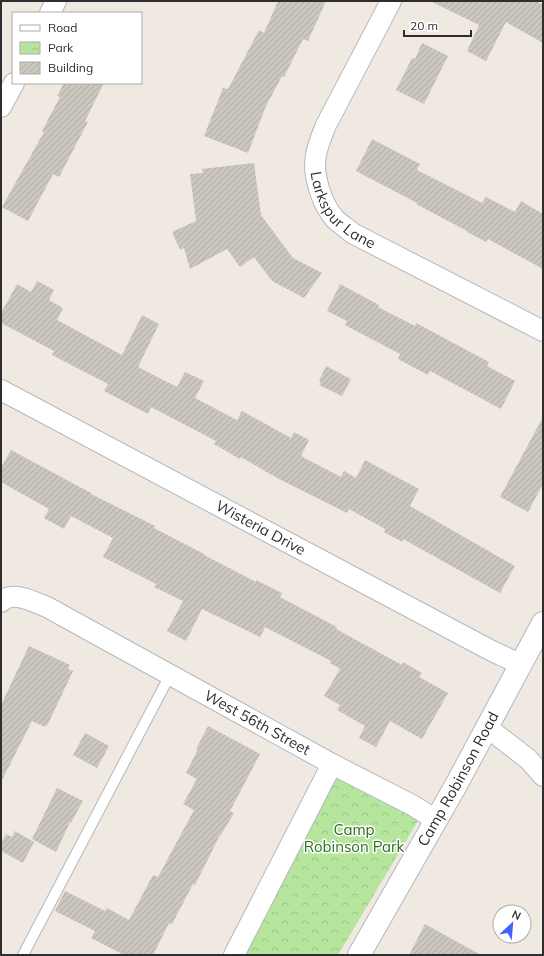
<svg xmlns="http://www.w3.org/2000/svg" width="544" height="956" font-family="Mulish,sans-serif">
	<defs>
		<pattern id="park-crowns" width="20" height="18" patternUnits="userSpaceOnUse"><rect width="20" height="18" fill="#b6e59e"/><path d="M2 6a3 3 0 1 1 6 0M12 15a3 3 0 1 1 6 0" fill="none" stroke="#9dc588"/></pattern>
		<pattern id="building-hatch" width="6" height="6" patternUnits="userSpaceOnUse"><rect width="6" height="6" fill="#cbc7bf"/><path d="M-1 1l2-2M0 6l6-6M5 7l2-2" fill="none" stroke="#afaba4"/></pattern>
	</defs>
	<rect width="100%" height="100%" fill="#efe9e1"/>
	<path fill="url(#park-crowns)" d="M335 774 419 819 338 955H243Z"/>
	<g fill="url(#building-hatch)">
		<path d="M278 1H326L308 41 303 39 284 77 282 76 266 106 248 153 204 136 223 88 228 89 259 30 264 33Z"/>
		<path d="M430 1H536L543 5V43L506 22 486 61 467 51 479 25Z"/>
		<path d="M422 43 448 56 424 104 396 90 412 58 415 59Z"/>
		<path d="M64 83H104L85 121 88 122 59 177 53 174 28 221 2 207 44 132 42 131 60 97 57 96Z"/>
		<path d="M372 139 420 164 417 170 482 203 486 197 515 212 521 201 543 214V269L488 239 486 242 467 232V231L416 204 417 203 356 171Z"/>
		<path d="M254 163 261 215 293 258 322 273 304 298 272 281 254 257 240 267 227 249 190 269 184 248 180 250 172 232 196 221 190 174 203 173 202 169Z"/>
		<path d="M37 281 54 290 49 300 63 308 57 320 122 355 142 315 159 324 138 367 177 387 185 372 204 381 195 398 237 420 242 411 291 438 294 432 309 440 301 456 341 477 344 471 356 478 365 460 419 489 410 506 515 566 500 593 403 539 402 542 384 532 385 529 349 509 347 513 277 478 241 457 240 459 214 444 216 441 151 407 148 414 104 391 108 384 52 355 54 351 1 323V313L17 284 31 292Z"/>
		<path d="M340 284 379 305 378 307 415 326 416 323 489 362 487 366 515 381 501 409 430 371 428 375 398 359 400 354 345 325 347 321 327 311Z"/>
		<path d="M326 366 351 379 342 396 319 385 321 382 319 381Z"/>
		<path d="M543 417V484L528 512 500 497Z"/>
		<path d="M11 450 91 493V494L155 526 154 528 204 554V555L256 582V580L282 593 280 597 337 627 336 629 402 665 403 662 422 673 419 677 448 693 422 739 390 721 376 747 359 738 365 726 337 710 340 705 324 696 340 669 330 663 331 661 265 627 260 637 202 609 186 641 167 631 183 601 154 587 156 584 103 557 113 538 71 516 64 529 44 518 49 509 1 482V468Z"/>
		<path d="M29 646 70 665 68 669 73 671 47 726 46 725 45 727 32 721 1 782V705Z"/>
		<path d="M208 726 260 754 230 811 234 813 221 835H220L195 885 193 884 172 924 169 923 153 955H124L91 938 95 931 55 911 65 891 105 911 107 908 129 920 153 875 158 877 194 810 183 804 197 779 186 773 198 749H196Z"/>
		<path d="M85 733 109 746 97 768 73 755Z"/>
		<path d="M57 788 83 801 71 823 70 822 56 852 32 839Z"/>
		<path d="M15 831 34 842 23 863 1 851V844L6 834 12 837Z"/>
		<path d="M425 924 481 955H409Z"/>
	</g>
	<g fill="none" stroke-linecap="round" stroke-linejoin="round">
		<g stroke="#b4b7c1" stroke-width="12">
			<path id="lane" d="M23 955 170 675"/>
		</g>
		<g stroke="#b4b7c1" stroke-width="22">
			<g id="street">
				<path id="s1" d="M391 1 326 125C322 135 318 144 316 155 312 174 322 205 335 219 340 224 347 228 352 233L543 331"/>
				<path d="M50 13 56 1"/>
				<path d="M1 107 14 83"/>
				<path id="s2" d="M1 390 492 651 520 664"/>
				<path id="s3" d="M1 602C13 590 34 602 47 607L332 764 414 806 436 820"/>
				<path d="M488 728 528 759 543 776"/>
				<path d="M234 955 332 764"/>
			</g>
		</g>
		<g stroke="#b4b7c1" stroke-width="24">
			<g id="secondary">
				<path id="s4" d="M359 955 455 787 543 623"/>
			</g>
		</g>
		<use href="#lane" stroke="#fff" stroke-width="10"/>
		<use href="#street" stroke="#fff" stroke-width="20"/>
		<use href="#secondary" stroke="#fff" stroke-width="22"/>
	</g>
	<g text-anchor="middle" stroke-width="3" stroke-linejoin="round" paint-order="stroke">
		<g font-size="15" fill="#2e2e2e" stroke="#fff">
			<text dy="5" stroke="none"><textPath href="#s1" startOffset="238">Larkspur Lane</textPath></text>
			<text dy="5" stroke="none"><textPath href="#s2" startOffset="294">Wisteria Drive</textPath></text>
			<text dy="5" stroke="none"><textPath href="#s3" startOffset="289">West 56th Street</textPath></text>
			<text dy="5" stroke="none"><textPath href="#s4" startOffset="202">Camp Robinson Road</textPath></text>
		</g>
		<g font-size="15" fill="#2c6e1b" stroke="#fff">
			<text x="354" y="835">Camp<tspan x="354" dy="17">Robinson Park</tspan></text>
		</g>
	</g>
	<rect width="544" height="956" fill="none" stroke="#2e2e2e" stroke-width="4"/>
	<rect x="12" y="12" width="130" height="72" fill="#ffffff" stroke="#ababab"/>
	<rect x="20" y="25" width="20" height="6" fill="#ffffff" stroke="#ababab"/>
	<text x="48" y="32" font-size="12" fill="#2e2e2e">Road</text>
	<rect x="20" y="42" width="20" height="12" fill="url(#park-crowns)" stroke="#ababab"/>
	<text x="48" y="52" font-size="12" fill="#2e2e2e">Park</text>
	<rect x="20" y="62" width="20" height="12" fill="url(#building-hatch)" stroke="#ababab"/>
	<text x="48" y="72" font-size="12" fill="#2e2e2e">Building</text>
	<g transform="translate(512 924) rotate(26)"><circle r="19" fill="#ffffff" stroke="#ababab"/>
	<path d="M0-3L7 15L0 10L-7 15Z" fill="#4264fb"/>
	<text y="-6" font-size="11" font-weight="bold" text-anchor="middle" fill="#2e2e2e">N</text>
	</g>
	<path d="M404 30v6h67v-6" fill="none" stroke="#2e2e2e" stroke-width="2"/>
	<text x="410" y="30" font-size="12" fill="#2e2e2e" stroke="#ffffff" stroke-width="3" paint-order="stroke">20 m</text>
</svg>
